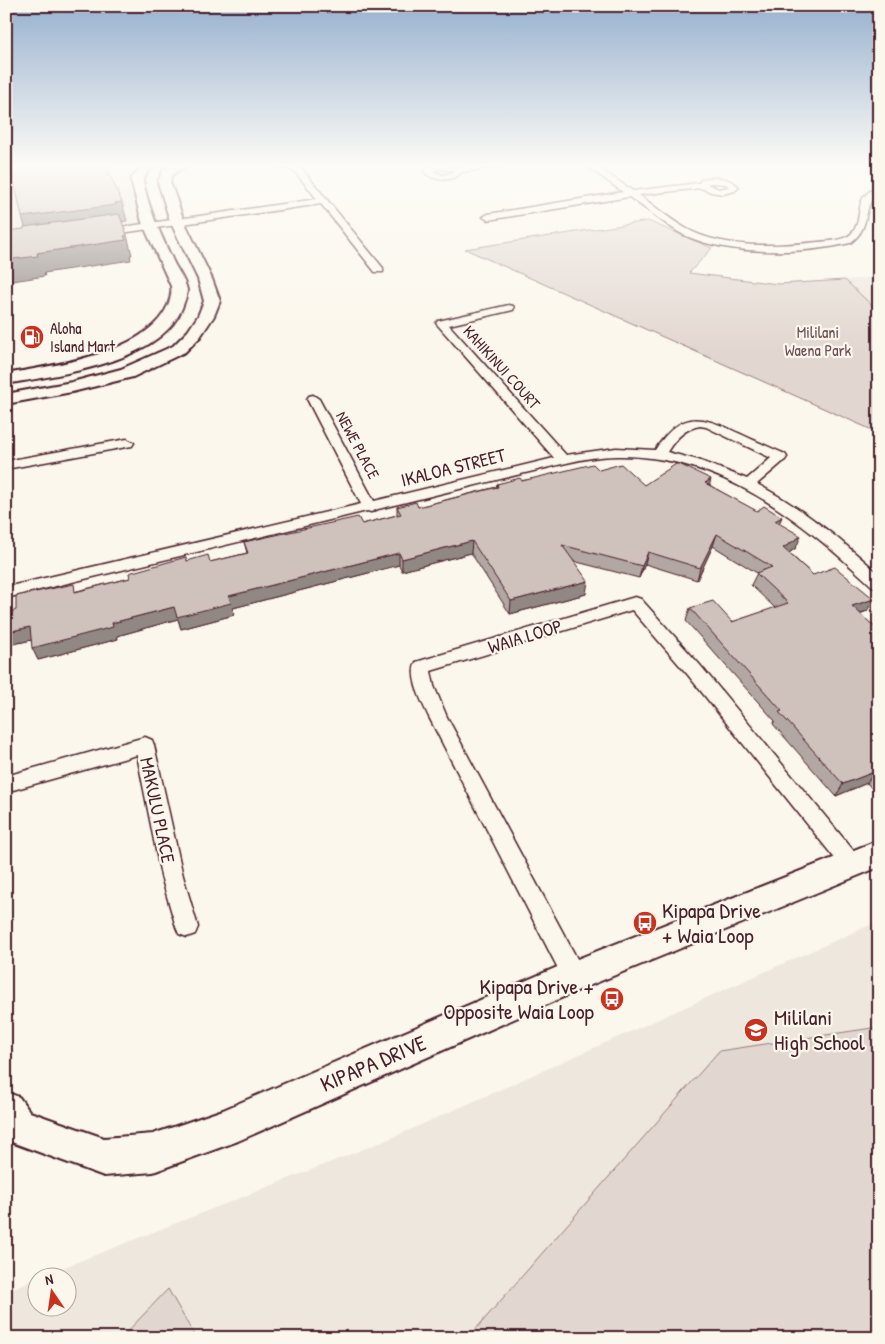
<svg xmlns="http://www.w3.org/2000/svg" width="885" height="1344" font-family="'Patrick Hand',sans-serif">
	<rect width="100%" height="100%" fill="#fbf7ec"/>
	<filter id="ink" filterUnits="userSpaceOnUse"><feTurbulence type="fractalNoise" baseFrequency=".02" numOctaves="2"/><feDisplacementMap in="SourceGraphic" scale="10" xChannelSelector="R" yChannelSelector="G"/><feConvolveMatrix kernelMatrix="1 2 1 2 8 2 1 2 1" color-interpolation-filters="sRGB"/></filter>
	<g filter="url(#ink)">
		<g fill="#eee7de">
			<path d="M6 164H139L144 169 138 177 149 226 6 245Z"/>
			<path d="M879 277V312L845 280Z"/>
			<path d="M879 921V1338H6V1291L37 1278 38 1306H68V1276H42L389 1139Z"/>
		</g>
		<g fill="#e2d7d0" stroke="#967b7e">
			<path d="M648 221 712 248 689 273 778 284 845 280 879 312V433L465 249Z"/>
			<path d="M879 1027V1338H468L719 1051Z"/>
			<path d="M168 1289 196 1338H127L125 1334Z"/>
		</g>
		<g fill="none" stroke-linecap="round" stroke-linejoin="round">
			<g stroke="#4a1f2b" stroke-width="3">
				<g id="street">
					<path d="M274 164H305L301 168 383 268V272H375L321 204 101 236 96 233 101 230 317 199 294 170 281 168Z"/>
					<path d="M484 164H506L502 166 462 172C453 182 434 182 424 172L427 167 440 165 459 167ZM440 169 453 170V172L443 175 432 171Z"/>
					<path d="M584 164H593L633 191 699 183 701 180C714 176 729 177 739 187L735 191 723 194 711 192 701 188 639 195C656 207 675 224 693 232 731 249 779 246 818 242 829 241 843 241 851 234 866 219 850 196 879 187V194C860 203 874 226 850 243 804 254 731 256 686 236 669 228 646 208 629 197L488 220 483 217 488 214 623 192ZM711 183 726 184 729 187 719 189 707 184Z"/>
					<path d="M509 305 513 306 514 308 513 310 449 325 566 455 616 448 655 450C680 412 698 414 736 432 752 439 768 447 785 454L787 457 785 460 757 484C803 508 841 540 879 574V588L873 587C801 520 722 455 618 456 585 456 552 467 521 474 473 486 426 497 378 509L371 512 367 511 6 598V587L361 504 307 399 309 396 313 395 319 399 374 501 554 458 436 323 438 321ZM700 426 706 427 771 458 747 479 698 460 667 452C675 439 685 428 700 426Z"/>
					<path d="M127 439 134 443 132 446 6 469V461Z"/>
					<path d="M635 597 641 599 700 665 858 856 862 863 858 870 851 872 844 870 688 675 632 610 431 671 434 686 447 717 582 968 586 976 582 984 574 987 566 984 429 717C423 704 408 676 416 662Z"/>
					<path d="M145 737 152 740 154 745 183 876 198 927 195 934 187 937 179 934 176 927 161 876 137 755 6 792V776Z"/>
				</g>
			</g>
			<g stroke="#4a1f2b" stroke-width="4">
				<g id="secondary">
					<path d="M144 164H158L148 171 143 180C148 208 160 233 172 259 176 269 185 279 187 290 187 296 184 302 182 308 160 363 58 375 6 384V374C54 365 147 354 168 305 171 298 172 293 171 286L142 222 131 180 140 167Z"/>
					<path d="M174 164H188L172 175 170 182 184 221 212 279 220 301 214 316 200 337 185 352 133 377 72 392 6 404V394L72 382 121 369 173 346 188 331 198 316 204 301 198 279 170 221 158 182 163 170Z"/>
					<path d="M879 840V867L586 987 238 1141 153 1172 104 1176 6 1140V1092L19 1097 30 1112 104 1138 153 1134 223 1110 562 965Z"/>
				</g>
			</g>
			<use href="#street" fill="#fbf7ec" fill-rule="evenodd"/>
			<use href="#secondary" fill="#fbf7ec" fill-rule="evenodd"/>
		</g>
		<path fill="#b2a7a2" stroke="#4a1f2b" d="M599 470 644 485H709L779 524 796 548 789 553 813 575 867 611 860 614 879 631V797L867 783 836 796 773 724 775 721 686 621 690 608 732 622 775 608 751 585 757 573 713 546 697 580 645 564 639 578 573 561 586 594 510 614 471 553 402 571 399 565 233 608 234 615 181 629 178 619 117 636 118 639 38 660 31 640 13 644 16 610 77 591 130 578 187 561 210 562 247 553 244 542 362 524 397 515V507H418L496 487 497 484Z"/>
		<g fill="#918884" stroke="#4a1f2b">
			<path d="M122 202 127 221 28 237 22 217Z"/>
			<path d="M127 235 132 255H130L131 260 44 273 45 276 6 282V260L37 253Z"/>
			<path d="M711 479 708 491 705 483Z"/>
			<path d="M782 517 777 529 775 521Z"/>
			<path d="M717 534 713 546 697 580 700 568Z"/>
			<path d="M801 536 796 548 778 560 783 548Z"/>
			<path d="M472 541 471 553 402 571V559Z"/>
			<path d="M648 552 645 564 639 578 642 566Z"/>
			<path d="M399 553V565L233 608 234 615 181 629 178 619 117 636 118 639 38 660 32 648 112 623 174 607 229 596Z"/>
			<path d="M588 581 586 594 510 614 511 601Z"/>
			<path d="M874 599 867 611 846 618 852 606Z"/>
			<path d="M30 627 37 639 13 644 7 632Z"/>
			<path d="M874 772 867 783 836 796 843 784Z"/>
		</g>
		<g fill="#cfc2bc" stroke="#4a1f2b">
			<path d="M39 164H105L122 202 115 203 116 205 22 217 11 168 39 165Z"/>
			<path d="M119 214 127 235 124 236 126 240 37 253 38 256 6 260V231L24 229V227Z"/>
			<path d="M593 464 599 470 621 464 644 485 676 464H679L711 479 705 483 757 511 764 506 782 517 775 521 801 536 783 548 813 575 835 567 874 599 852 606 879 631V777L874 772 843 784 779 712 782 711 690 608 713 601 732 622 788 603 756 573 772 567 717 534 700 568 648 552 642 566 562 545 588 581 511 601 472 541 402 559 399 553 229 596 231 603 177 617 174 607 112 623 113 627 32 648 30 627 7 632 6 613 16 610V596L74 584 75 592 130 578 129 573 186 557 187 561 208 555 210 562 248 553 244 542 358 517 362 524 401 514 397 507 416 502 418 507 498 487 497 484 520 478 522 481Z"/>
		</g>
	</g>
	<linearGradient id="sky" x2="0" y2="1"><stop stop-color="#97b1cf"/><stop offset="0.47" stop-color="#fdfbf6"/><stop offset="1" stop-color="#fdfbf6" stop-opacity="0"/></linearGradient>
	<rect width="885" height="352" fill="url(#sky)"/>
	<defs>
		<g id="fuel-disc" transform="scale(1.25)"><circle r="9.5" fill="#c8321e" stroke="#fbf7ec"/><path d="M-5.5-6h7V0h2V4h1.3V-2.5L3-4.5l.8-.8L6-3V5H2.5V1h-1V6h-7ZM-4.2-4.7v3.2H.2V-4.7Z" fill="#fff"/></g>
		<g id="bus-disc" transform="scale(1.25)"><circle r="9.5" fill="#c8321e" stroke="#fbf7ec"/><path d="M-5-6H5V4H4V6H2V4H-2V6H-4V4H-5ZM-3.5-4V0h7V-4ZM-3.5 1.2v1.5H-2V1.2ZM2 1.2v1.5H3.5V1.2Z" fill="#fff"/></g>
		<g id="school-disc" transform="scale(1.25)"><circle r="9.5" fill="#c8321e" stroke="#fbf7ec"/><path d="M0-5L7-2L0 1L-7-2ZM-4 1L0 2.5L4 1V4Q0 6-4 4Z" fill="#fff"/></g>
	</defs>
	<g fill-rule="evenodd">
		<use href="#fuel-disc" x="32" y="337"/>
		<use href="#bus-disc" x="645" y="923"/>
		<use href="#bus-disc" x="612" y="999"/>
		<use href="#school-disc" x="756" y="1030"/>
	</g>
	<g text-anchor="middle" stroke-width="4.5" stroke-linejoin="round" paint-order="stroke">
		<g font-size="16" fill="#4a1f2b" stroke="#fbf7ec" text-anchor="start">
			<text x="50" y="334">Aloha<tspan x="50" dy="18">Island Mart</tspan></text>
		</g>
		<g font-size="16" fill="#704d54" stroke="#fbf7ec">
			<text x="818" y="338">Mililani<tspan x="818" dy="18">Waena Park</tspan></text>
		</g>
		<g font-size="16" fill="#4a1f2b" stroke="#fbf7ec">
			<text transform="translate(502 367) rotate(48)" y="6">KAHIKINUI COURT</text>
			<text transform="translate(358 445) rotate(62)" y="6">NEWE PLACE</text>
		</g>
		<g font-size="19" fill="#4a1f2b" stroke="#fbf7ec">
			<text transform="translate(453 467) rotate(-14)" y="7">IKALOA STREET</text>
			<text transform="translate(525 636) rotate(-17)" y="7">WAIA LOOP</text>
			<text transform="translate(158 810) rotate(78)" y="7">MAKULU PLACE</text>
		</g>
		<g font-size="22" fill="#4a1f2b" stroke="#fbf7ec" text-anchor="start">
			<text x="662" y="918">Kipapa Drive<tspan x="662" dy="25">+ Waia Loop</tspan></text>
			<text x="594" y="994" text-anchor="end">Kipapa Drive +<tspan x="594" dy="25">Opposite Waia Loop</tspan></text>
			<text x="774" y="1025">Mililani<tspan x="774" dy="25">High School</tspan></text>
		</g>
		<g font-size="22" fill="#4a1f2b" stroke="#fbf7ec">
			<text transform="translate(373 1063) rotate(-23)" y="8">KIPAPA DRIVE</text>
		</g>
	</g>
	<rect width="885" height="1344" fill="none" stroke="#fbf7ec" stroke-width="25"/>
	<rect x="12" y="12" width="860" height="1319" fill="none" stroke="#4a1f2b" stroke-width="2" filter="url(#ink)"/>
	<g transform="translate(52 1292) rotate(347)"><circle r="24" fill="#fbf7ec" stroke="#b4a19f"/>
	<path d="M0-4L9 19L0 12L-9 19Z" fill="#c8321e"/>
	<text y="-8" font-size="14" font-weight="bold" text-anchor="middle" fill="#4a1f2b">N</text>
	</g>
</svg>
